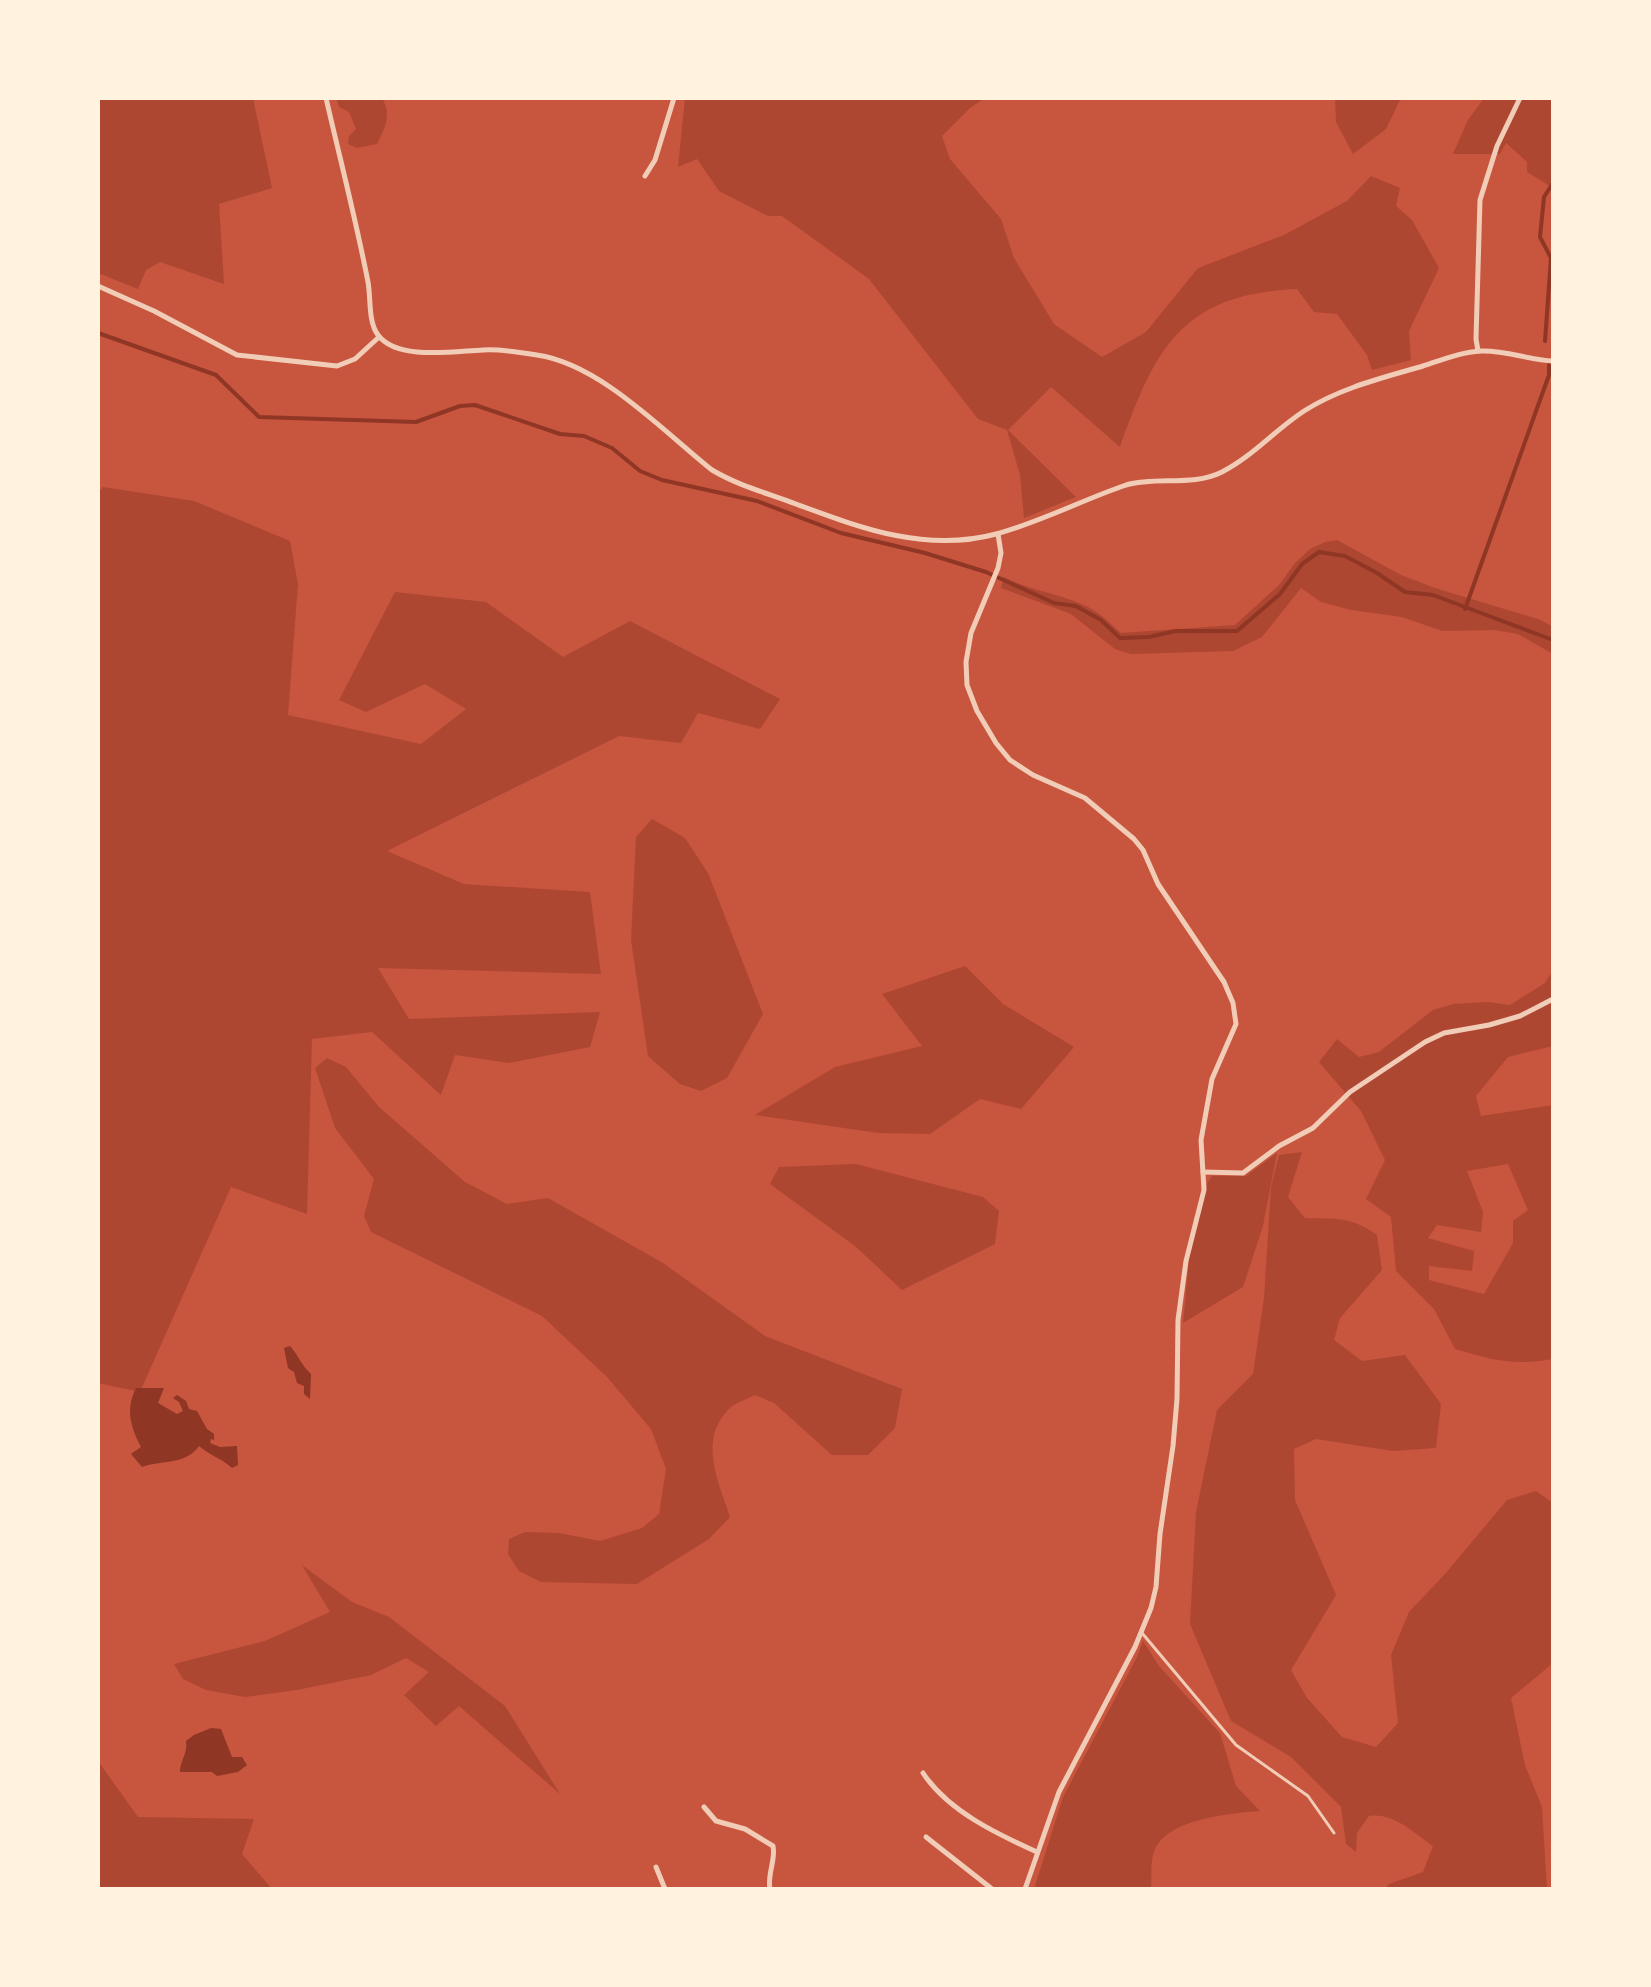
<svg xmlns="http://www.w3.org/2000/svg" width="1651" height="1987" font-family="'Sofia Sans Condensed',sans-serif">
	<rect width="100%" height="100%" fill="#c8553d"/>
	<g fill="#ae4732" fill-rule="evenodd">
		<path d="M98 98H253L272 188 219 204 224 284 160 262 146 270 138 289 98 273Z"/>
		<path d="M336 98H382C392 115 385 128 377 144L357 148 348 144 349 136 356 129 349 112 339 107Z"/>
		<path d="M685 98H985L970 108 942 136 950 159 1001 219 1014 258 1054 324 1102 357 1146 332 1198 268 1284 235 1347 201 1371 176 1400 188 1396 206 1412 220 1439 268 1409 331 1411 360 1372 370 1367 355 1337 314 1314 312 1297 289C1182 294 1155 348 1120 447L1051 387 1008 430 1076 497 1024 518 1020 475 1007 430 978 419 869 279 782 216H768L719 191 697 159 678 167Z"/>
		<path d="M1335 98H1401L1386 129 1353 154 1336 122Z"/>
		<path d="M1484 98H1553V188L1527 172V162L1506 143 1500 154H1453L1468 120Z"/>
		<path d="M103 487 194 501 290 541 298 584 288 715 421 744 466 709 425 684 366 712 339 700 395 592 486 602 563 657 630 621 780 699 760 729 698 713 681 743 619 736 387 851 464 884 590 892 601 974 378 968 409 1019 600 1012 590 1047 509 1063 455 1055 441 1095 372 1032 312 1039 307 1214 231 1187 140 1392 98 1383V493Z"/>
		<path d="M1337 540 1401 575 1435 588 1541 620 1553 627V654L1518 634 1495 630 1442 631 1402 617 1351 610 1321 602 1301 588 1262 637 1233 651 1131 654 1115 649 1071 614 1001 588 1004 577C1031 591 1064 594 1090 608 1102 615 1111 624 1121 633L1235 625 1279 585 1295 563 1310 549 1325 542Z"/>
		<path d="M652 819 685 838 708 873 763 1014 727 1078 701 1091 680 1084 648 1056 631 940 636 837Z"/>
		<path d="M965 966 1003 1004 1074 1047 1021 1109 980 1099 930 1134 878 1133 755 1115 835 1067 922 1046 882 994Z"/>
		<path d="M1553 970V1046L1508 1057 1476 1096 1481 1116 1553 1105V1359C1514 1366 1492 1360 1455 1349L1434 1309 1396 1271 1391 1217 1366 1199 1385 1160 1361 1111 1319 1062 1337 1039 1359 1057 1379 1052 1433 1010 1453 1004 1488 1002 1510 1005 1545 983ZM1508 1164 1528 1210 1513 1221V1243L1484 1294 1429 1280V1266L1472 1271 1474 1251 1428 1238 1437 1225 1481 1232 1483 1212 1467 1171Z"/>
		<path d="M327 1058 346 1067 379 1107 465 1182 507 1204 548 1198 663 1263 765 1336 902 1389 895 1428 868 1455H832L774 1403 755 1395C747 1399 734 1403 728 1410 698 1441 719 1483 730 1517L709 1539 637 1584 541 1582 519 1571 508 1554 509 1539 525 1532 559 1533 600 1541 642 1528 659 1514 666 1469 651 1429 607 1377 542 1316 371 1232 364 1216 374 1179 335 1128 315 1068Z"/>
		<path d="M1302 1152 1288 1197 1305 1218C1337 1219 1350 1216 1377 1235L1382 1270 1340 1318 1334 1340 1362 1361 1405 1355 1441 1404 1436 1448 1393 1451 1316 1439 1294 1449 1295 1500 1336 1595 1291 1670 1307 1698 1342 1737 1376 1747 1398 1723 1391 1655 1409 1612 1445 1574 1507 1500 1536 1491 1553 1503V1663L1511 1698 1525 1765 1542 1807 1547 1889H1385L1389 1884 1423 1872 1433 1846C1414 1833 1393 1812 1369 1816L1357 1833 1356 1852 1346 1844 1341 1807 1291 1757 1231 1721 1190 1624 1196 1512 1217 1410 1253 1374 1264 1298 1271 1187 1279 1155Z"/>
		<path d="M1277 1153 1263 1226 1243 1287 1183 1323 1189 1259 1208 1182 1212 1176H1246Z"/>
		<path d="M856 1164 983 1197 999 1211 995 1244 902 1290 855 1246 770 1184 779 1167Z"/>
		<path d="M302 1565 352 1602 389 1617 505 1706 560 1794 459 1706 436 1726 404 1695 429 1672 406 1658 371 1675 297 1690 245 1697 206 1690 183 1679 174 1664 265 1641 330 1612Z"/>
		<path d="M1143 1641 1159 1666 1220 1733 1236 1786 1260 1811C1231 1813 1165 1819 1154 1852 1150 1862 1152 1878 1151 1889H1034L1063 1797 1137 1657Z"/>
		<path d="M98 1761 138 1817 254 1819 242 1854 272 1889H98Z"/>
	</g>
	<g fill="#8f3625">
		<path d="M290 1346C299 1356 301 1365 311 1374L310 1399 304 1394V1386L297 1383 294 1372 288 1368 284 1348Z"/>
		<path d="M136 1388H164L158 1403 177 1414 183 1411 179 1402 173 1398 177 1395 186 1401 189 1409 197 1411 207 1429 214 1434V1440L211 1439 210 1443 220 1447 237 1446 238 1465 232 1468C221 1458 209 1455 199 1446 186 1465 161 1460 142 1467L131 1454 141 1447C131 1427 125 1410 136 1388Z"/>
		<path d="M211 1728 221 1729 232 1757H242L247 1765 238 1772 217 1776 212 1772H180C180 1760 188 1754 186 1741L194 1735Z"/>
	</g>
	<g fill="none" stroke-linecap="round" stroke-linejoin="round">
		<g stroke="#8f3625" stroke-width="4">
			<path d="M98 333 216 375 259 417 416 422 460 406 475 405 560 434 584 436 612 448 640 471 662 480 757 501 841 533 925 553 986 572 1054 603 1076 606 1101 620 1120 638 1149 637 1176 631H1237L1280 594 1302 564 1319 552 1345 556 1377 573 1405 592 1433 595 1553 640"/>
			<path d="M1545 341 1551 258 1540 237 1544 197 1553 183"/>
			<path d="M1465 609 1549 375V365"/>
		</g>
		<path stroke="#f1ccb7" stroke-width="3" d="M1142 1633 1236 1745 1308 1796 1334 1833"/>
		<g stroke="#f1ccb7" stroke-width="5">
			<path d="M326 98C340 159 356 220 368 282 371 298 368 322 378 335 397 361 455 351 483 350 501 349 519 352 537 355 600 364 663 431 712 470 739 486 767 493 796 504 861 528 926 553 996 534 1041 522 1082 500 1126 485 1157 476 1192 487 1222 472 1253 456 1275 430 1304 411 1340 388 1382 378 1423 366 1442 360 1461 352 1481 351 1505 350 1529 360 1553 361"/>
			<path d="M645 176 655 160 674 98"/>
			<path d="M98 286 154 311 237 355 337 366 355 359 379 337"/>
			<path d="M1478 351 1476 339 1480 200 1497 146 1520 98"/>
			<path d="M998 534 1001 553 998 568 971 633 966 662 967 685 977 711 996 743 1010 760 1033 775 1085 798 1134 839 1143 850 1158 884 1224 982 1233 1003 1236 1024 1212 1079 1201 1140 1204 1190 1186 1261 1178 1320 1177 1399 1173 1446 1160 1534 1156 1587 1151 1608 1135 1647 1059 1792 1025 1889"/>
			<path d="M1203 1172 1243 1173 1279 1146 1313 1128 1350 1092 1425 1042 1444 1033 1489 1025 1520 1016 1553 999"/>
			<path d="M923 1773C948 1811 997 1834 1037 1852"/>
			<path d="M704 1807 716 1821 745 1829 773 1846C776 1860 767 1874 770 1889"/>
			<path d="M926 1837 992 1889"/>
			<path d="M656 1867 665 1889"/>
		</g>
	</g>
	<rect width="1651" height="1987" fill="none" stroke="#fff3e0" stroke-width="200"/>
</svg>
